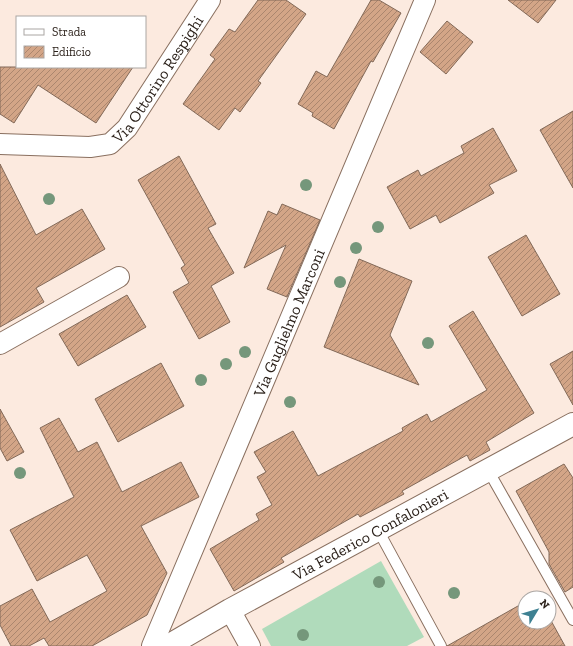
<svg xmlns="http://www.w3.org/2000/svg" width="573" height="646" font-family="'Zilla Slab',serif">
	<defs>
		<pattern id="building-hatch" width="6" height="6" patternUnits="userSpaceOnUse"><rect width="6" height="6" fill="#d3a587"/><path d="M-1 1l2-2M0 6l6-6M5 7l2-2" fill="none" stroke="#ab866e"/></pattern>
	</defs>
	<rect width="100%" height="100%" fill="#fceadf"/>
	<path fill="#b0dbbb" d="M381 561 424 637 407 646H271L262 629Z"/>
	<g fill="url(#building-hatch)" stroke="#826958">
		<path d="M258 0H286L306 14 258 81 261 83 240 112 235 108 219 130 183 104 215 59 210 55 229 29 235 32Z"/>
		<path d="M371 0H379L401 13 373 62 371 61 334 129 312 116 313 113 298 104 316 71 327 77Z"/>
		<path d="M508 0H556L538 23Z"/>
		<path d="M447 21 473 42 446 74 420 52Z"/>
		<path d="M0 67H133L96 123 38 85 14 123 0 114Z"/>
		<path d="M573 111V188L540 130Z"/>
		<path d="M493 128 517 171 489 185 494 193 440 223 436 215 410 229 387 187 418 170 421 176 464 153 461 146Z"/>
		<path d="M179 156 216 224 208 228 234 273 211 286 230 322 199 339 173 292 189 283 181 268 185 265 138 180Z"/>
		<path d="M0 164 36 235 82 209 105 249 36 288 44 302 0 327Z"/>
		<path d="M282 204 320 220 287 297 267 289 286 245 244 268 268 211 277 215Z"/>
		<path d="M526 235 560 294 522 316 488 257Z"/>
		<path d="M359 259 412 281 390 335 419 385 324 347Z"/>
		<path d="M127 295 146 327 78 366 59 334Z"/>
		<path d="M473 311 534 413 486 442 490 450 470 461 467 455 402 491 404 494 360 517 358 514 281 558 284 562 234 591 210 549 259 520 256 514 272 505 257 477 266 472 254 452 293 431 318 476 403 431 402 428 427 414 431 422 487 390 449 326Z"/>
		<path d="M573 351V405L550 364Z"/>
		<path d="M161 363 184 406 118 442 95 399Z"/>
		<path d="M0 409 24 452 7 461 0 448Z"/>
		<path d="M59 418 78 452 97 442 122 492 181 462 199 497 141 526 167 573 147 615 92 646H49L44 638 29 646H11L0 625V606L32 589 50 622 107 591 87 555 37 581 10 530 74 497 40 428Z"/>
		<path d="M564 464 573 478V587L565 592 549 564V552L516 491Z"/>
		<path d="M525 602V622H549V617L565 646H447Z"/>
	</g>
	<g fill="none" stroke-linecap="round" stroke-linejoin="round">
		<g stroke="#896f5f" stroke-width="12">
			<g id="service">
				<path d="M488 470 573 620"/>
				<path d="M378 530 441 646"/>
			</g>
		</g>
		<g stroke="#896f5f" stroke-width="22">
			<g id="minor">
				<path id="s1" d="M0 144 90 147 110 144 127 128 210 0"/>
				<path d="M0 344 119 277"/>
				<path d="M230 610 250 646"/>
				<path id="s2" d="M152 646 425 0"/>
			</g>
		</g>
		<g stroke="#896f5f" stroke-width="24">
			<g id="tertiary">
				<path id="s3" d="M168 646 230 610 573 424"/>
			</g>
		</g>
		<use href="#service" stroke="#fff" stroke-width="10"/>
		<use href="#minor" stroke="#fff" stroke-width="20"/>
		<use href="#tertiary" stroke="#fff" stroke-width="22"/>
	</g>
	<g fill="#75977b">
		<circle cx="306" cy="185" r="6"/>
		<circle cx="49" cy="199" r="6"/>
		<circle cx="378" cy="227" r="6"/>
		<circle cx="356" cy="248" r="6"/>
		<circle cx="340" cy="282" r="6"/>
		<circle cx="428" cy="343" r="6"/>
		<circle cx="245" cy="352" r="6"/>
		<circle cx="226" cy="364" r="6"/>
		<circle cx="201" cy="380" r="6"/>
		<circle cx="290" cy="402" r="6"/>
		<circle cx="20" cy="473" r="6"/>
		<circle cx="379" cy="582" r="6"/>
		<circle cx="454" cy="593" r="6"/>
		<circle cx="303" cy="635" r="6"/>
	</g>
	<g text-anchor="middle" stroke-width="4" stroke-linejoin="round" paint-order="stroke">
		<g font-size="16" fill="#2b211a" stroke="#fff">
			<text dy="6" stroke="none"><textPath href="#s1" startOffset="191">Via Ottorino Respighi</textPath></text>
			<text dy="6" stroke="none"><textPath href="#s2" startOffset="351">Via Guglielmo Marconi</textPath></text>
			<text dy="6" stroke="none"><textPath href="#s3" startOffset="231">Via Federico Confalonieri</textPath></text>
		</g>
	</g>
	<rect x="16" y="16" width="130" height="52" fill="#ffffff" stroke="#aaa6a3"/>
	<rect x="24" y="29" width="20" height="6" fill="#ffffff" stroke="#aaa6a3"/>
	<text x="52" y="36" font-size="12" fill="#2b211a">Strada</text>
	<rect x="24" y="46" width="20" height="12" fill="url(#building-hatch)" stroke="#aaa6a3"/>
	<text x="52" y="56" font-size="12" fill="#2b211a">Edificio</text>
	<g transform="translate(537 610) rotate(52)"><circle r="19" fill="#ffffff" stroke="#aaa6a3"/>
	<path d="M0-3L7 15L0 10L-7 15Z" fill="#3e8192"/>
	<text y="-6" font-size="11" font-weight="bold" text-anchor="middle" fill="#2b211a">N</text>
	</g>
</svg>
